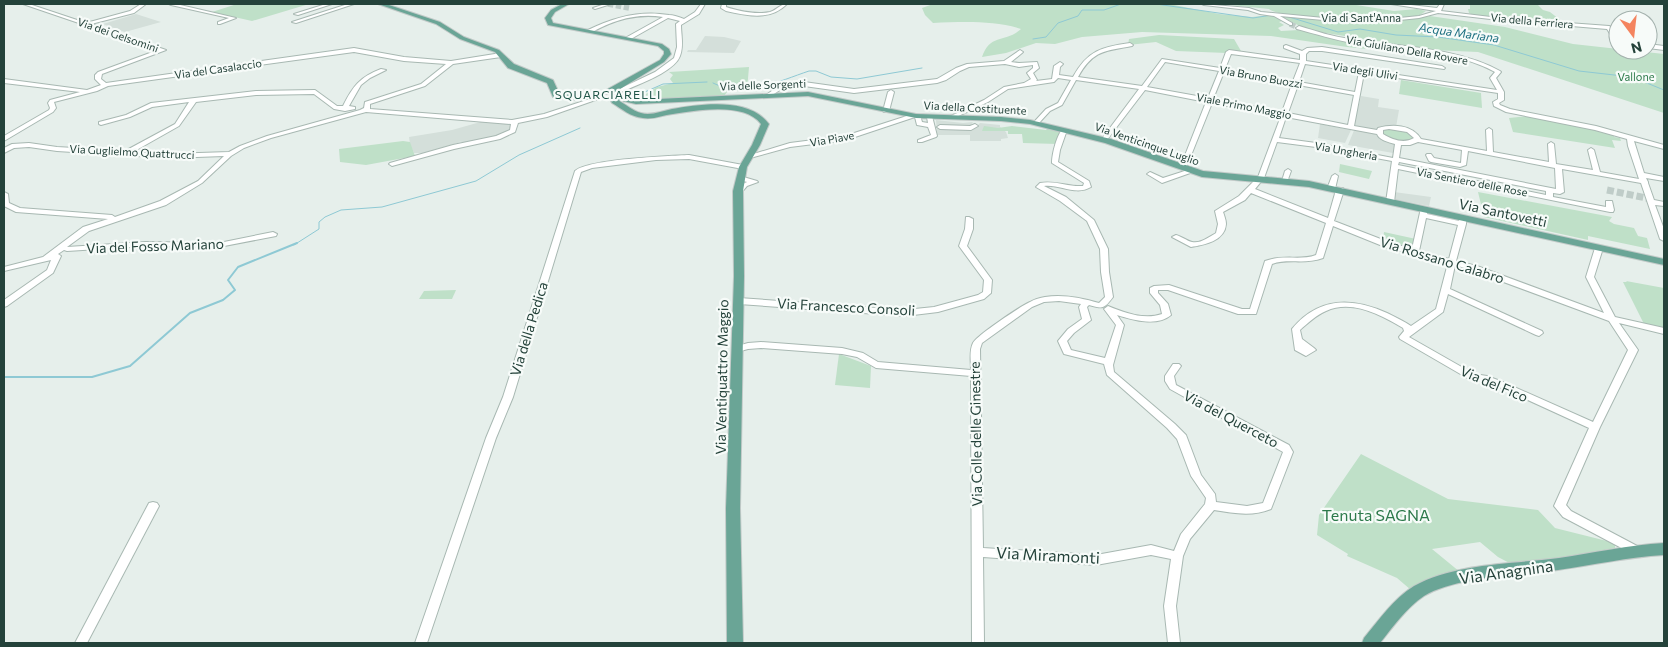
<svg xmlns="http://www.w3.org/2000/svg" width="1668" height="647" font-family="Commissioner,sans-serif">
	<rect width="100%" height="100%" fill="#e6efeb"/>
	<g fill="#d4dfda">
		<path d="M136 14 161 22 125 32 103 24Z"/>
		<path d="M705 36 724 37 741 41 734 53 687 52 688 50H696Z"/>
		<path d="M1361 96 1379 99 1378 107 1399 110 1396 127 1376 130 1354 125Z"/>
		<path d="M936 120 963 123 973 122 971 125H978L980 123 1000 125V127L1006 132 1008 138 1001 139V141H970V135H937Z"/>
		<path d="M484 121 510 123 511 125 508 132 491 138 466 143 458 141 461 142 423 153H414L410 144 409 137 452 130Z"/>
		<path d="M1320 124 1351 130 1345 143 1318 138Z"/>
		<path d="M1355 128 1373 132 1380 139 1396 143 1393 153 1348 145Z"/>
		<path d="M1394 192 1431 197 1429 206 1395 199Z"/>
	</g>
	<g fill="#bfe0c8">
		<path d="M237 4H309L252 21 212 12Z"/>
		<path d="M933 4H1169L1219 14 1252 17 1273 15 1282 21 1279 22 1284 25 1278 28 1281 31 1299 30 1384 48 1378 50 1347 47 1271 36 1142 32 1082 37 1055 44 1036 43 1006 53 982 57C990 33 1006 43 1021 29 993 20 961 22 933 23L925 15 922 8Z"/>
		<path d="M1221 4H1350L1394 11 1417 9 1426 11C1424 12 1422 14 1420 15 1401 23 1284 21 1269 9Z"/>
		<path d="M1470 4 1538 5 1543 10 1550 12 1564 23 1473 15 1469 13 1468 9H1470Z"/>
		<path d="M1279 15 1333 21H1390L1430 16 1505 27 1573 44 1664 54V113L1478 52 1432 50 1307 30Z"/>
		<path d="M1159 35 1234 39 1241 51H1227V53L1176 51 1156 42 1128 45 1129 39Z"/>
		<path d="M749 67 747 90 727 92 724 96 661 99H655V96H643L657 87 673 83 670 79 673 75 669 72Z"/>
		<path d="M1401 80 1481 93 1482 108 1399 94Z"/>
		<path d="M1528 116 1613 133 1614 137 1620 138 1621 141 1612 140 1615 148 1513 132 1509 118Z"/>
		<path d="M984 126 998 128 1012 126 1046 130 1048 128 1061 131 1058 144 1023 143 1022 134H1008V131H982Z"/>
		<path d="M1392 129 1409 133 1414 139C1403 144 1393 140 1382 135L1383 130Z"/>
		<path d="M403 141 410 142 415 156 366 165 340 162 339 149Z"/>
		<path d="M1340 164 1372 171 1369 179 1339 172Z"/>
		<path d="M1478 192 1612 217 1609 221 1614 224 1634 228 1638 236 1647 238 1650 249 1588 236V240L1484 217Z"/>
		<path d="M1384 232 1416 239 1413 249 1383 240Z"/>
		<path d="M1626 281 1664 288V329L1644 324 1623 282H1627Z"/>
		<path d="M456 290 452 299H419L424 291Z"/>
		<path d="M839 354 871 366 870 388 835 385Z"/>
		<path d="M1361 454 1448 499 1538 510 1555 528 1615 543V548L1517 567 1498 557 1480 542 1432 549 1460 572 1411 590 1397 578 1347 556 1348 554 1317 535 1319 515Z"/>
	</g>
	<g fill="none" stroke-linecap="round" stroke-linejoin="round">
		<g stroke="#8ec9d4" stroke-width="1">
			<path d="M1156 4 1253 18 1272 15"/>
			<path d="M1286 16 1338 32 1360 29 1396 35 1438 37 1494 45 1579 71 1632 77 1664 90"/>
			<path d="M1033 39 1046 37 1058 23 1078 16 1082 10H1104L1121 4"/>
			<path d="M713 83C743 99 779 81 809 71H816L831 77 857 79 922 68"/>
			<path d="M638 95 663 84 707 82"/>
			<path d="M294 245 319 229V222L325 217 341 210 382 207 476 181 519 155 580 128"/>
		</g>
		<path stroke="#8ec9d4" stroke-width="2" d="M4 377H92L130 366 190 313 223 300 235 290 228 280 238 267 297 243"/>
		<g stroke="#bfccc8" stroke-width="5.5" stroke-dasharray="5.5 2.5" stroke-linecap="butt">
			<path d="M608 4 629 8"/>
			<path d="M1290 24 1299 28"/>
		</g>
		<path stroke="#bfccc8" stroke-width="7" stroke-dasharray="7 3" stroke-linecap="butt" d="M1607 190 1651 199"/>
		<g stroke="#a8b8b2" stroke-width="2">
			<g id="minor">
				<path d="M23 4H29L86 23 130 11 141 4H146L134 13 91 24 166 50 102 74 101 79 106 83 354 48 404 57 451 61 501 53 504 55 501 57 453 64 425 86 370 104V109L512 120 544 114 599 96 604 97 547 117 518 123 515 132 500 139 454 149 392 166 389 164 390 163 453 145 496 136 510 130 511 124 366 112 271 138 244 148 231 156 202 183 166 205 89 231 67 247 146 242 219 243 273 232 277 234 276 236 219 247 146 246 67 251 64 250 58 254 61 256 53 273 7 306 4 307V300L47 270 51 260 4 271V267L43 257 83 227 108 219 16 212 4 206V192L8 194 9 203 20 208 112 215 115 217 160 201 198 181 224 156 169 158 57 151 29 147 14 148 4 153V148L12 144 29 143 57 147 125 151 175 124 189 102 152 107 130 117 101 125 99 124V122L126 115 151 103 256 91 315 90 337 106H343C353 86 360 77 381 69L386 70 370 78 361 85 349 106 355 107V109L345 111 334 109 314 94 256 95 196 102 179 126 133 152 169 154 229 152 240 146 267 136 360 110 364 108 365 102 421 84 446 64 404 61 354 52 108 86 97 91 54 102 56 108 53 112 4 141V136L49 110 50 108 48 103 50 100 80 92 4 83V79L87 90 101 85 95 79V75L98 72 158 50Z"/>
				<path d="M169 4H176L236 18 220 24H218V22L229 18 171 5Z"/>
				<path d="M326 4H332L298 15 294 14Z"/>
				<path d="M348 4H354L296 23 292 22Z"/>
				<path d="M605 4H611L595 9 593 8Z"/>
				<path d="M701 4H705L699 14 681 25C681 35 684 46 680 56 674 73 633 86 617 94H613V92L655 72 674 58 677 47 676 24 680 21 668 18 629 40 626 38 627 37 663 17C636 13 615 20 592 32H588V30C614 17 640 10 669 15 673 15 679 17 684 19L695 12Z"/>
				<path d="M722 4H726V7C739 11 756 15 770 12 777 10 780 4 787 4 770 21 748 16 726 11L721 8Z"/>
				<path d="M1202 4 1249 8 1261 12 1334 19H1390L1419 16 1436 11 1391 4H1402L1437 8 1440 4H1444L1441 11 1499 18 1609 26 1611 27 1618 38V44L1616 43 1607 29 1499 20 1438 13 1419 18 1390 21H1334L1280 16 1292 23V25H1290L1274 16 1260 14 1248 10 1204 5Z"/>
				<path d="M1299 26C1316 31 1333 37 1351 39 1399 47 1457 47 1500 71L1501 72 1496 78 1504 92V100L1499 103 1500 105 1510 109 1596 126 1664 145V149L1634 141 1644 173 1664 177V181L1646 178 1648 182V183L1654 200 1664 202V206L1655 205 1664 229V241L1660 239 1641 183 1562 169 1564 192 1560 194 1553 193V197L1606 207V201H1612L1614 210 1613 212H1610L1398 169 1394 202 1390 204 1386 202 1392 161 1316 147 1277 142 1264 178 1255 189 1328 218 1336 190 1340 188H1343L1344 190 1334 221 1391 243 1412 249 1421 208H1427V214L1459 221 1460 217H1466V224L1456 261 1477 266 1604 313 1586 277 1595 248 1596 246H1602L1603 248 1594 277 1615 317 1664 328V334L1619 323 1638 350 1600 427 1566 505 1571 511 1639 547 1641 550 1639 553 1635 555 1631 553 1563 517 1554 506 1589 428 1497 386 1485 382 1469 379 1400 339 1399 337 1404 331 1403 328C1381 315 1352 299 1326 311 1316 315 1308 323 1300 330L1302 339 1314 348 1316 350 1306 356 1295 350 1292 329C1318 297 1352 297 1387 313 1395 317 1404 321 1411 326L1436 309 1448 263 1385 247 1333 226 1323 258C1305 265 1288 258 1272 264L1256 314H1238L1168 290H1158V293L1168 304 1171 315C1157 327 1133 320 1117 315L1124 325 1113 365 1114 372 1175 424 1186 435 1201 475 1215 494 1216 502 1247 506 1263 503 1283 452 1170 389 1165 381V376L1173 364H1179L1181 366 1174 376 1176 385 1289 445 1293 452 1271 509C1251 517 1234 513 1214 510L1190 539 1183 556 1176 606 1180 643H1168L1164 606 1171 559 1151 555 1096 565 983 557 984 643H972L971 376 876 368 857 357 842 354 761 348 748 349 737 352 732 349 734 347 748 343 761 342 842 348 863 353 878 362 971 370C971 361 969 351 973 343 977 335 1021 306 1030 302 1035 299 1040 298 1045 297 1063 294 1082 298 1099 303L1105 297 1101 272 1100 249 1087 221 1060 201 1036 187 1040 183C1055 180 1068 187 1083 186L1084 183 1052 163C1052 154 1057 133 1064 128L1067 130 1060 150 1058 162 1089 181 1091 187C1076 196 1059 184 1044 186L1066 197 1094 220 1108 249 1109 272 1113 297C1104 309 1103 309 1089 305L1087 307 1091 320 1074 333 1067 341 1071 350 1105 358 1116 325 1104 309 1108 306C1125 313 1144 320 1162 314L1160 305 1150 293V288L1154 286 1169 285 1242 309H1250L1265 261C1283 254 1300 261 1316 255L1326 223 1251 193 1245 200 1223 212C1224 215 1226 220 1226 224 1225 241 1204 245 1191 247L1172 237 1176 235C1181 236 1187 241 1192 242 1200 244 1209 237 1216 233L1218 224 1215 211 1239 196 1258 177 1281 116 1212 103 1186 168 1183 170 1180 168 1206 102 1145 90 1106 141 1104 142 1101 140 1139 89 1076 80 1062 105 1050 111 1038 124H1034V122L1046 109 1058 103 1071 80 1058 78 1054 82 1008 89 988 102 954 118 949 117 984 100 1004 87 1024 83 1031 79 1027 73 1033 68V65L1019 67 1005 64 969 67 960 71 946 80 937 83 854 93 804 86 780 90 769 97 766 95 776 88 804 82 854 89 937 79 956 68 967 64 1004 61 1020 50 1023 52 1022 53 1011 62 1019 63 1037 62 1039 68 1033 73 1037 80 1036 81 1052 79 1054 66 1060 62 1063 64 1060 67 1059 75 1073 77C1088 50 1102 47 1130 43L1133 45 1132 46C1105 51 1093 50 1078 77L1142 86 1162 59 1220 68 1226 52 1229 50 1300 60V54L1284 48V46L1286 45 1302 51 1307 48 1322 47 1442 66 1445 68 1444 69 1322 51H1309L1306 54V61L1497 90 1490 78 1495 72C1456 50 1397 49 1353 43 1334 40 1316 34 1297 29L1296 28ZM1231 54 1300 63 1293 81 1225 69ZM1165 62 1219 71 1208 98 1147 87ZM1305 64 1359 72 1355 92 1299 82ZM1224 72 1292 84 1282 112 1213 99ZM1364 73 1498 93V99L1493 102 1494 106 1506 112 1595 130 1627 139 1628 146 1639 179 1600 172 1594 150 1591 148 1588 150 1593 170 1556 164 1554 144 1551 142 1548 144 1549 162 1493 152 1492 130 1489 128 1486 130 1487 151 1421 139C1412 124 1392 124 1378 128L1377 130 1354 126ZM1298 85 1354 95 1348 125 1288 113ZM1286 117 1377 134C1379 140 1388 142 1395 144L1393 158 1316 143 1279 138ZM1389 129 1407 132 1414 138C1404 144 1393 140 1383 134V130ZM1418 142 1462 150 1461 163 1434 158 1431 154H1427L1426 155 1429 161 1431 162 1460 167 1466 165 1468 151 1555 168 1556 189 1399 158 1401 145H1410ZM1399 162 1546 191V195L1398 165ZM1426 218 1458 225 1449 259 1419 251ZM1455 265 1471 270 1609 321 1628 350 1593 422 1503 382 1487 376 1474 374 1409 337 1443 312 1448 294 1536 335 1539 336 1543 333 1542 331 1450 289ZM1059 301 1081 304 1079 307 1082 319 1068 329 1058 341 1064 354 1104 364 1107 375 1167 428 1177 439 1191 476 1206 498 1205 504 1181 534 1174 551 1151 545 1096 555 983 548 980 349 982 343 1032 307 1044 302Z"/>
				<path d="M1648 44 1664 46V50L1648 48Z"/>
				<path d="M891 90 894 92 889 111 884 112 883 111 888 92Z"/>
				<path d="M913 114 920 115 922 122 928 123 927 117 932 116 937 136 936 137 922 142H918V140L931 135 928 127 917 125 915 117 846 140 790 147 750 158 747 156 790 143 845 136Z"/>
				<path d="M975 124 978 126 971 130 940 129 937 127 940 125 970 126Z"/>
				<path d="M689 155 743 165 746 167 743 169 689 159 656 160 592 168 581 172 513 397 496 438 427 643H415L486 438 503 397 575 171C588 159 668 156 689 155Z"/>
				<path d="M1191 169 1194 171 1193 172 1162 183 1147 174 1150 172 1163 178Z"/>
				<path d="M1288 169 1291 171 1287 182H1283L1282 181 1285 171Z"/>
				<path d="M1335 174 1338 176 1335 189 1331 191 1327 189 1332 176Z"/>
				<path d="M740 176 757 181 758 182 747 186 741 193H735V189L743 184 747 182 738 179 737 178Z"/>
				<path d="M966 217H969L973 219V229L967 246 992 280 991 293 984 299 938 312 905 316 739 304 735 301 739 298 905 310 934 307 978 295 983 292 984 280 959 246 965 229Z"/>
				<path d="M153 502 157 503 159 506 87 643H75L149 503Z"/>
			</g>
		</g>
		<g stroke="#c2cac8" stroke-width="2">
			<g id="major">
				<path d="M378 4H386L440 22 464 37 499 50 514 64 553 80 559 93 576 96 600 93 604 95C591 103 568 100 553 97L547 83 508 68 495 52 460 39 436 24Z"/>
				<path d="M562 4H569L555 12 551 18 553 23 662 44 669 49 671 54 664 62 612 94H606V90L660 60 664 54V51L658 46 648 44 548 25 545 18 551 10Z"/>
				<path d="M808 92 916 114 1001 117 1030 120 1111 139 1203 171 1309 181 1664 259V265L1309 187 1202 177 1105 143 1030 124 1001 121 916 118 808 96 636 104 618 100C625 104 633 111 641 113 651 116 662 111 672 109 701 104 749 97 769 124L760 145 747 167 743 191 744 276 740 508 743 643H727L726 508 734 276 733 191 739 167 752 145 761 124C745 102 697 110 673 114 663 115 653 120 643 118 631 117 622 109 612 103L611 101 615 99 609 96 613 94 636 100Z"/>
				<path d="M1664 543V555C1628 557 1594 565 1558 570 1520 576 1457 576 1424 596 1406 608 1393 627 1380 643H1362L1364 638C1379 620 1394 598 1414 586 1455 563 1514 564 1559 558 1594 553 1628 545 1664 543Z"/>
			</g>
		</g>
		<use href="#minor" fill="#fff" fill-rule="evenodd"/>
		<use href="#major" fill="#6aa596" fill-rule="evenodd"/>
	</g>
	<g text-anchor="middle" stroke-width="4.5" stroke-linejoin="round" paint-order="stroke">
		<g font-size="11" fill="#24423a" stroke="#f7fbf9">
			<text x="1361" y="22">Via di Sant'Anna</text>
			<text transform="translate(1532 21) rotate(5)" y="4">Via della Ferriera</text>
			<text transform="translate(118 35) rotate(19)" y="4">Via dei Gelsomini</text>
			<text transform="translate(1407 50) rotate(10)" y="4">Via Giuliano Della Rovere</text>
			<text transform="translate(218 69) rotate(-8)" y="4">Via del Casalaccio</text>
			<text transform="translate(1365 71) rotate(9)" y="4">Via degli Ulivi</text>
			<text transform="translate(1261 77) rotate(10)" y="4">Via Bruno Buozzi</text>
			<text transform="translate(763 85) rotate(-2)" y="4">Via delle Sorgenti</text>
			<text transform="translate(1244 106) rotate(11)" y="4">Viale Primo Maggio</text>
			<text transform="translate(975 108) rotate(3)" y="4">Via della Costituente</text>
			<text transform="translate(832 139) rotate(-10)" y="4">Via Piave</text>
			<text transform="translate(1147 144) rotate(19)" y="4">Via Venticinque Luglio</text>
			<text transform="translate(1346 151) rotate(10)" y="4">Via Ungheria</text>
			<text transform="translate(132 152) rotate(3)" y="4">Via Guglielmo Quattrucci</text>
			<text transform="translate(1472 182) rotate(11)" y="4">Via Sentiero delle Rose</text>
		</g>
		<g font-size="11" fill="#2d7a4b" stroke="#f7fbf9">
			<text x="1636" y="81">Vallone</text>
		</g>
		<g font-size="12" font-style="italic" fill="#1c6f80" stroke="#f7fbf9">
			<text transform="translate(1459 33) rotate(8)" y="4">Acqua Mariana</text>
		</g>
		<g font-size="12" letter-spacing="1" fill="#1f5548" stroke="#f7fbf9">
			<text x="608" y="99">SQUARCIARELLI</text>
		</g>
		<g font-size="14" fill="#24423a" stroke="#f7fbf9">
			<text transform="translate(1503 213) rotate(12)" y="5">Via Santovetti</text>
			<text transform="translate(155 246) rotate(-2)" y="5">Via del Fosso Mariano</text>
			<text transform="translate(1442 260) rotate(17)" y="5">Via Rossano Calabro</text>
			<text transform="translate(846 307) rotate(3)" y="5">Via Francesco Consoli</text>
			<text transform="translate(529 329) rotate(-73)" y="5">Via della Pedica</text>
			<text transform="translate(722 377) rotate(-89)" y="5">Via Ventiquattro Maggio</text>
			<text transform="translate(1494 384) rotate(23)" y="5">Via del Fico</text>
			<text transform="translate(1231 419) rotate(28)" y="5">Via del Querceto</text>
			<text transform="translate(976 434) rotate(-91)" y="5">Via Colle delle Ginestre</text>
		</g>
		<g font-size="16" fill="#2d7a4b" stroke="#f7fbf9">
			<text x="1376" y="521">Tenuta SAGNA</text>
		</g>
		<g font-size="16" fill="#24423a" stroke="#f7fbf9">
			<text transform="translate(1048 555) rotate(3)" y="6">Via Miramonti</text>
			<text transform="translate(1506 572) rotate(-8)" y="6">Via Anagnina</text>
		</g>
	</g>
	<rect width="1668" height="647" fill="none" stroke="#24423a" stroke-width="10"/>
	<g transform="translate(1633 35) rotate(165)"><circle r="24" fill="#f7fbf9" stroke="#a3b1ad"/>
	<path d="M0-4L9 19L0 12L-9 19Z" fill="#f4845f"/>
	<text y="-8" font-size="14" font-weight="bold" text-anchor="middle" fill="#24423a">N</text>
	</g>
</svg>
